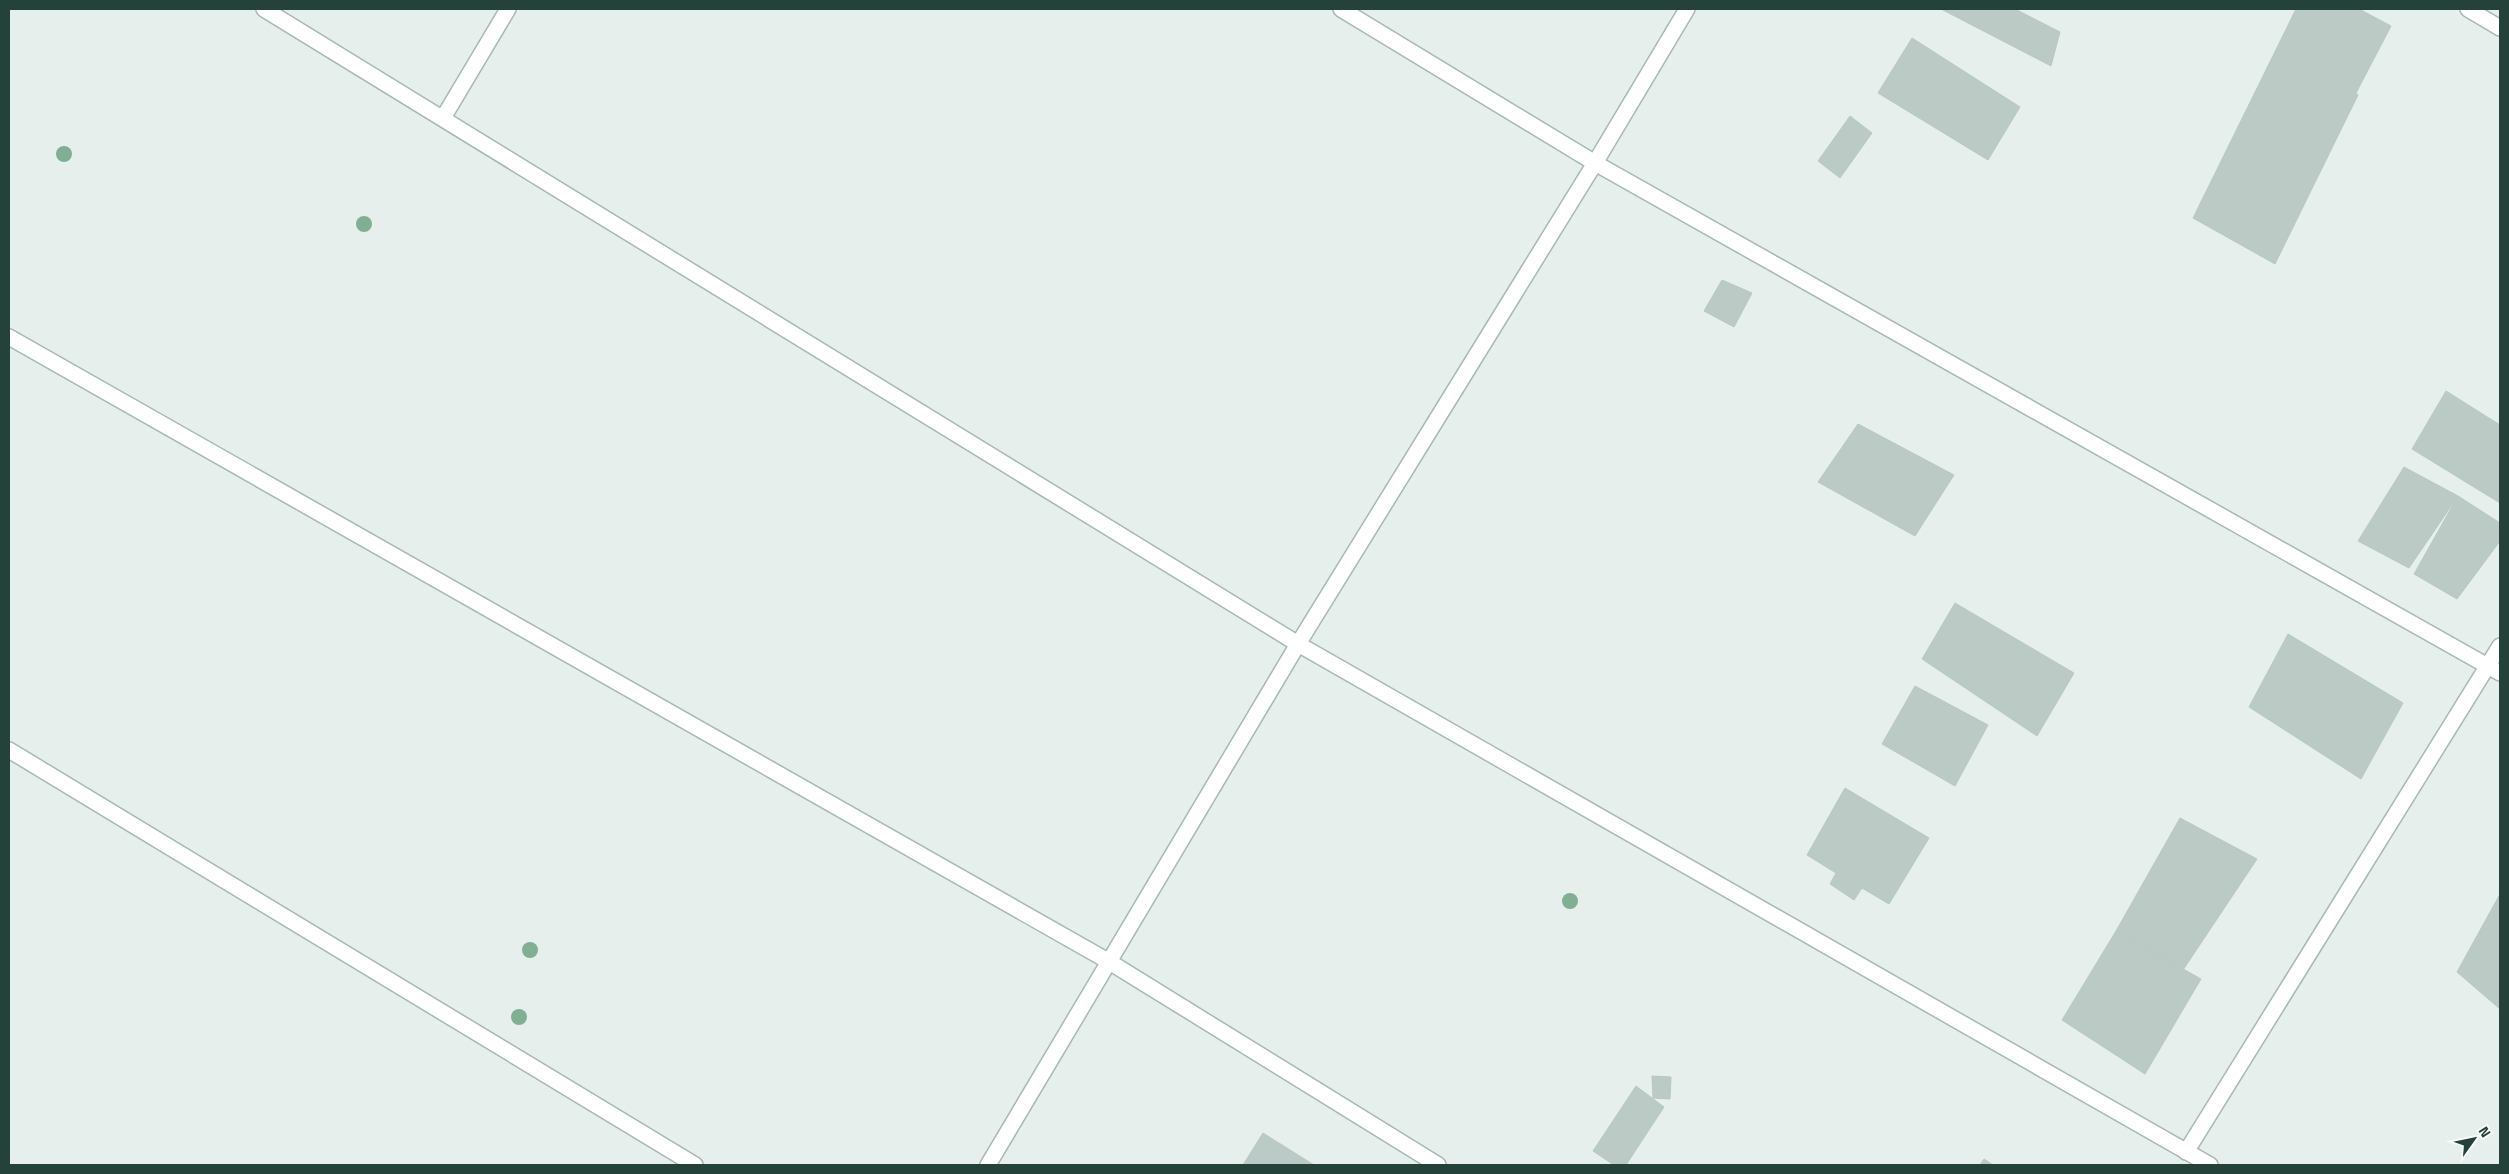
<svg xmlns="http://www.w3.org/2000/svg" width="2509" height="1174" font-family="'Titillium Web',sans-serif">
	<rect width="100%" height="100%" fill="#e6efeb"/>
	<g fill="#bbcac4" stroke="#b8c9c2">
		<path d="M1941 9H2015L2060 32 2051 66Z"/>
		<path d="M2296 9H2359L2391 26 2356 93 2358 95 2275 264 2193 218Z"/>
		<path d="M1912 38 2020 107 1988 160 1878 93Z"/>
		<path d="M1850 116 1872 133 1840 178 1818 161Z"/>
		<path d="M1722 280 1752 293 1734 327 1704 311Z"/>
		<path d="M2446 391 2500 425V503L2412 449Z"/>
		<path d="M1858 424 1954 475 1915 536 1818 482Z"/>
		<path d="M2404 467 2458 496 2409 568 2358 541Z"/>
		<path d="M2458 496 2500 523V541L2457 599 2414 574Z"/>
		<path d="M1955 603 2074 673 2037 736 1922 659Z"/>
		<path d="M2288 634 2403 703 2361 779 2249 707Z"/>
		<path d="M1915 686 1988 725 1955 786 1882 744Z"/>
		<path d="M1845 788 1929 838 1889 904 1862 888 1854 900 1830 884 1836 873 1807 855Z"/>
		<path d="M2180 818 2257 859 2181 973 2116 931Z"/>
		<path d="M2500 894V1009L2457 972Z"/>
		<path d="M2116 931 2201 979 2145 1074 2062 1020Z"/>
		<path d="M1652 1076 1671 1077 1670 1099 1653 1098Z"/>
		<path d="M1636 1086 1664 1107 1626 1165H1614L1593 1151Z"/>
		<path d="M1263 1133 1314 1165H1243Z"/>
		<path d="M1984 1159 1993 1165H1980Z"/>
	</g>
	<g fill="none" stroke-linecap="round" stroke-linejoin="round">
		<g stroke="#a8b8b2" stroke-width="18">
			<g id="street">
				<path d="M264 9 1298 644 2210 1165"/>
				<path d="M1341 9 1595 163 2500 673"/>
				<path d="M2468 9 2500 28"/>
				<path d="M443 118 508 9"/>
				<path d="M9 337 1108 961 1438 1165"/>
				<path d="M9 750 695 1165"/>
				<path d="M2186 1152 2500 646"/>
				<path d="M988 1165 1298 644 1595 163 1687 9"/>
			</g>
		</g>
		<use href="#street" stroke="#fff" stroke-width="15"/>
	</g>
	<g fill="#80af93">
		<circle cx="64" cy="154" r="8"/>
		<circle cx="364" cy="224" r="8"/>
		<circle cx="1570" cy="901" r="8"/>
		<circle cx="530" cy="950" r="8"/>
		<circle cx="519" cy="1017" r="8"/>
	</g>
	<rect width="2509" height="1174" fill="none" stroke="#24423a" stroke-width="20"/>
	<g transform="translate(2474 1139) rotate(57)" stroke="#f7fbf9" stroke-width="4" paint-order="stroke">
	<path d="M0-4L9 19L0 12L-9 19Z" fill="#24423a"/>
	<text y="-8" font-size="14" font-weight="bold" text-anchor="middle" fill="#24423a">N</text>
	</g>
</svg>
